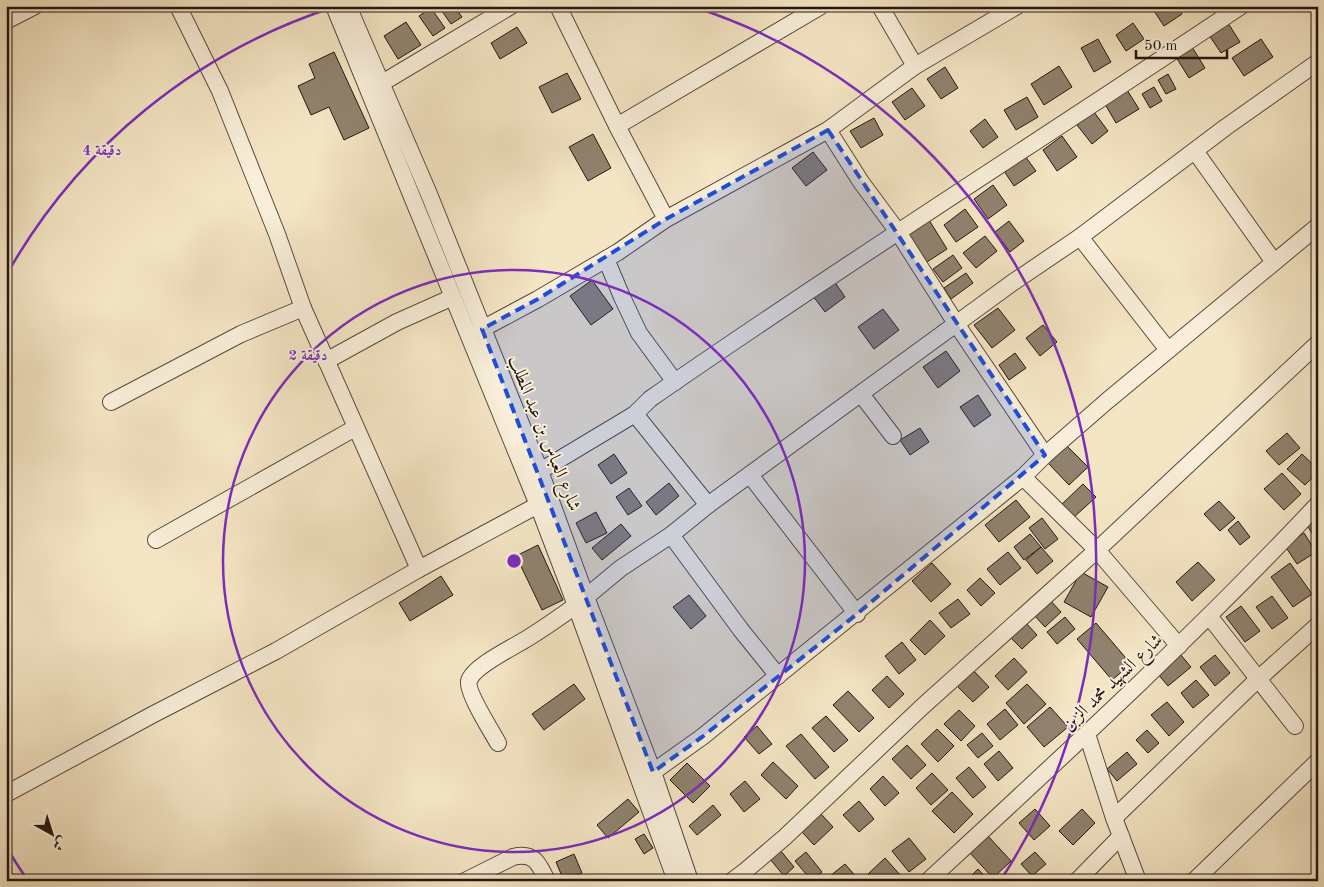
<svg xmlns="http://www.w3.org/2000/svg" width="1324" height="887" font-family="'Old Standard TT',Amiri,serif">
	<rect width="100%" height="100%" fill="#f4e5c4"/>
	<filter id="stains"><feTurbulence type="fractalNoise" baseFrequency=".004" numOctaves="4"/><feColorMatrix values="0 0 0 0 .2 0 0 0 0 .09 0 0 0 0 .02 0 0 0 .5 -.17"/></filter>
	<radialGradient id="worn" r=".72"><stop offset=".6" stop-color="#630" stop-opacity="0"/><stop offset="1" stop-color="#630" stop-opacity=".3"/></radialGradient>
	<g fill="#90826e" stroke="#231711">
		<path d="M454 6 462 17 451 24 439 7Z"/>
		<path d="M1155 6H1177L1182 14 1164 26 1152 8Z"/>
		<path d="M431 8 445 28 433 36 419 16Z"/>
		<path d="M406 22 421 45 398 59 384 36Z"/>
		<path d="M1133 23 1144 39 1126 51 1116 35Z"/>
		<path d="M1228 23 1240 42 1221 53 1209 35Z"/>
		<path d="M517 27 527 43 500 59 491 43Z"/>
		<path d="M1098 39 1111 62 1094 72 1081 48Z"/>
		<path d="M1261 39 1273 57 1244 76 1232 58Z"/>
		<path d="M1192 47 1205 68 1189 78 1176 57Z"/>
		<path d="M334 52 369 128 344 140 329 107 311 115 298 86 315 78 309 64Z"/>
		<path d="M1059 66 1072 87 1044 105 1031 84Z"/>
		<path d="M945 67 958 88 941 99 927 79Z"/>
		<path d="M567 73 581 99 552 113 539 87Z"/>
		<path d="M1168 74 1176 89 1166 94 1158 80Z"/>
		<path d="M1154 87 1162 101 1150 108 1142 94Z"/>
		<path d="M912 88 925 106 905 120 892 102Z"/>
		<path d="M1127 90 1139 109 1116 123 1105 104Z"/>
		<path d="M1027 97 1038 117 1016 130 1004 110Z"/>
		<path d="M1094 112 1108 131 1092 144 1077 125Z"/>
		<path d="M874 118 883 135 861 148 850 131Z"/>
		<path d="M985 119 998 137 983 148 970 131Z"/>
		<path d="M593 134 611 168 588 181 569 147Z"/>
		<path d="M1062 136 1077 157 1057 171 1043 150Z"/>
		<path d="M813 152 827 170 806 186 792 168Z"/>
		<path d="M1025 156 1036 171 1014 186 1004 171Z"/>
		<path d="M993 185 1007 205 988 219 974 199Z"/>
		<path d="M965 209 978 227 956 242 944 225Z"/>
		<path d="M929 220 947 249 927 262 908 233Z"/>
		<path d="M1009 221 1024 241 1010 252 995 232Z"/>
		<path d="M985 236 997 251 976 268 963 253Z"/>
		<path d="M953 255 962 268 943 282 933 269Z"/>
		<path d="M966 273 973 283 951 299 944 288Z"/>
		<path d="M592 280 613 309 591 325 570 296Z"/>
		<path d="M834 281 845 297 825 312 813 296Z"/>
		<path d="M998 308 1015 330 992 348 974 325Z"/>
		<path d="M883 309 899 330 874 349 858 327Z"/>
		<path d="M1043 325 1057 342 1040 356 1026 338Z"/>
		<path d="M946 351 960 371 938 388 923 367Z"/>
		<path d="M1015 353 1026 368 1009 380 999 365Z"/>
		<path d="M978 395 991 415 974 427 960 407Z"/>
		<path d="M920 428 929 442 910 455 900 440Z"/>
		<path d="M1287 433 1300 448 1279 465 1266 451Z"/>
		<path d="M1066 445 1088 467 1069 485 1048 463Z"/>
		<path d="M614 454 627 473 611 484 598 465Z"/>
		<path d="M1302 454 1318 469V472L1305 485 1287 469Z"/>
		<path d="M1282 473 1301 494 1284 510 1264 489Z"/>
		<path d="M669 483 679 496 656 515 646 502Z"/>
		<path d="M1083 484 1096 497 1073 518 1061 505Z"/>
		<path d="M629 488 642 506 628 515 616 497Z"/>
		<path d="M1016 500 1030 517 999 542 985 525Z"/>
		<path d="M1219 501 1235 518 1220 531 1204 514Z"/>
		<path d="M596 512 607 533 586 543 576 523Z"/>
		<path d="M1318 515V543L1305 522Z"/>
		<path d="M1042 518 1058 539 1045 549 1029 528Z"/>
		<path d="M1238 521 1250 537 1240 545 1228 530Z"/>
		<path d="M621 524 631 536 602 560 592 548Z"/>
		<path d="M1304 533 1316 552 1297 564 1285 546Z"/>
		<path d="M1030 534 1041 547 1024 560 1014 547Z"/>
		<path d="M538 545 563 600 542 610 516 556Z"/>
		<path d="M1041 547 1053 561 1037 574 1026 560Z"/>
		<path d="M1008 552 1021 568 1000 585 987 569Z"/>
		<path d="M1198 562 1215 580 1192 601 1176 582Z"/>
		<path d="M932 563 951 584 931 602 912 581Z"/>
		<path d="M1290 563 1312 594 1293 607 1271 577Z"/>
		<path d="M1081 572 1108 587 1091 617 1064 602Z"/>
		<path d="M441 576 453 595 410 621 399 603Z"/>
		<path d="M980 578 995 593 981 606 967 590Z"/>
		<path d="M689 595 706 616 691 629 673 607Z"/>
		<path d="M1272 596 1288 618 1272 629 1256 607Z"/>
		<path d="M958 599 970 614 951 628 939 613Z"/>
		<path d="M1049 599 1061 612 1045 627 1033 614Z"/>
		<path d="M1241 606 1260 631 1245 642 1226 617Z"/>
		<path d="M1065 617 1075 629 1057 644 1047 632Z"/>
		<path d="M930 620 945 636 925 655 910 640Z"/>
		<path d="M1025 622 1037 635 1022 649 1010 637Z"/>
		<path d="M1096 623 1131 664 1112 680 1077 639Z"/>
		<path d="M902 642 916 660 899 674 885 656Z"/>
		<path d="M1180 654 1191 667 1168 686 1157 673Z"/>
		<path d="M1215 655 1230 673 1215 686 1200 667Z"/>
		<path d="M1014 658 1027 672 1008 690 995 676Z"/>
		<path d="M973 670 989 687 973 702 957 686Z"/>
		<path d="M887 676 904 694 889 708 872 690Z"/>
		<path d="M1196 680 1209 695 1193 708 1181 693Z"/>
		<path d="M574 684 585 699 544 730 532 714Z"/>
		<path d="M1027 684 1046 704 1024 724 1006 703Z"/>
		<path d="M848 691 874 718 859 732 833 705Z"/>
		<path d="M1167 702 1184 722 1169 736 1151 715Z"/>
		<path d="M1050 707 1068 727 1044 747 1027 727Z"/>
		<path d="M1005 709 1018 725 1000 740 987 724Z"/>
		<path d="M959 710 975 726 961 741 944 724Z"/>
		<path d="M826 716 848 740 834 752 812 728Z"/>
		<path d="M757 726 772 744 759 754 744 737Z"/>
		<path d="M937 729 954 746 938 762 921 744Z"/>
		<path d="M1147 730 1159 743 1148 753 1136 740Z"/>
		<path d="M982 733 993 746 978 758 967 745Z"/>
		<path d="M801 734 829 767 815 779 786 746Z"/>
		<path d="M907 745 926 765 911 779 892 759Z"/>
		<path d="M999 751 1013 768 998 781 984 764Z"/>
		<path d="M1127 752 1137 764 1117 781 1107 769Z"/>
		<path d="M773 762 798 786 786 799 761 775Z"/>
		<path d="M687 763 710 786 693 803 670 780Z"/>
		<path d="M969 767 986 787 973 798 956 778Z"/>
		<path d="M932 773 948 790 931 805 916 788Z"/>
		<path d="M883 776 899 793 885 806 870 789Z"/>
		<path d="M745 781 760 799 744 812 730 794Z"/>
		<path d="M952 792 973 814 954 833 932 811Z"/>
		<path d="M628 799 639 812 608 838 597 825Z"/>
		<path d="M859 801 874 819 859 832 843 815Z"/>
		<path d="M713 805 721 815 697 835 689 826Z"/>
		<path d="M1035 809 1050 826 1034 840 1019 823Z"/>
		<path d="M1082 809 1095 823 1073 845 1059 831Z"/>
		<path d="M821 814 833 827 814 845 802 832Z"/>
		<path d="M644 834 653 848 644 854 635 839Z"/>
		<path d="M988 836 1011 861 993 878 970 853Z"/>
		<path d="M909 838 926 859 909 872 892 851Z"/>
		<path d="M780 850 794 867 784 876 770 859Z"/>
		<path d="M806 852 822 872 812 881 795 861Z"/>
		<path d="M1035 852 1046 864 1032 876 1021 864Z"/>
		<path d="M574 854 582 873 564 881 556 862Z"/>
		<path d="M885 858 902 877 897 881H875L868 874Z"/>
		<path d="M845 864 859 880 858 881H833L830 876Z"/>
		<path d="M978 869 989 881H966Z"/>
	</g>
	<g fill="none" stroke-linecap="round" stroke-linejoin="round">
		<g stroke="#574a3e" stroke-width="18">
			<g id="minor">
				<path d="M178 6 220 91 277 234 303 308 419 569"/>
				<path d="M334 6 538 505 568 584 676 881"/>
				<path d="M348 6 429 194 540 471 586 597 653 772 690 881"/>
				<path d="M558 6 617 126 666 219"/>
				<path d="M880 6 915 66"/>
				<path d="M6 21 35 6"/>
				<path d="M382 83 511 6"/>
				<path d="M617 126 821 6"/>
				<path d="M828 130 861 182 898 232 957 325 1045 455"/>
				<path d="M1195 151 1274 262"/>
				<path d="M1080 237 1168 350"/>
				<path d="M606 259 622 297 639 333 675 382"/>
				<path d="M482 329 538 299 618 252 666 219 828 130 915 66 1017 6"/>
				<path d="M326 361 397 322 453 297"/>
				<path d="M861 394 893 436"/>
				<path d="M111 402 241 334 303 308"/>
				<path d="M635 414 708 505"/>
				<path d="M540 471 635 414 650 399C844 264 1044 138 1241 6"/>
				<path d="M750 475 857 614"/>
				<path d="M1023 477 1097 550 1179 646"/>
				<path d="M671 535 741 630 778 676"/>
				<path d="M156 540 355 428"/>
				<path d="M586 597 621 568 671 535 708 505 1012 283 1080 237 1226 127 1318 62"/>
				<path d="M1209 616 1295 726"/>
				<path d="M1087 734 1114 818 1138 881"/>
				<path d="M498 743C492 732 466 691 469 681 473 666 514 647 528 638 544 628 560 617 575 606"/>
				<path d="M653 772 702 737 1023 477 1045 455 1107 401 1318 226"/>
				<path d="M6 794 152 715 276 651 419 569 538 505"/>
				<path d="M1114 818 1257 680 1318 625"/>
				<path d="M465 881 513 857C534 852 539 863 547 881"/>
				<path d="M732 881 744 872 785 837 923 706 1097 550 1318 343"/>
				<path d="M928 881C1061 758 1194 636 1318 504"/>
				<path d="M1077 881 1121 836"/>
				<path d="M1194 881 1318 761"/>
			</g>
		</g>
		<use href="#minor" stroke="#f8eed9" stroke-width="16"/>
	</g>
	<path fill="#1d4ed8" fill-opacity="0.2" stroke="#1d4ed8" stroke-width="4" stroke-dasharray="10 6" stroke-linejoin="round" d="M828 130 1045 455 857 614 702 737 653 772 482 329 538 299 666 219Z"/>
	<g fill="none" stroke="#7b2cbf" stroke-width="2.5">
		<circle cx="514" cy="561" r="291"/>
		<path d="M26 878A582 582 0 0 1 7 848M7 274A582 582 0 0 1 334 7M694 7A582 582 0 0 1 1002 878"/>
	</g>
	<g text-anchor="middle" stroke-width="4" stroke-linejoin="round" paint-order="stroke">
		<g font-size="18" fill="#231711" stroke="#f8eed9">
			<text transform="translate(545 433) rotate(68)" y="6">شارع العباس بن عبد المطلب</text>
			<text transform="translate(1112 682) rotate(-44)" y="6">شارع الشهيد محمد الزبن</text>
		</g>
	</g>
	<circle cx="514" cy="561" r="8" fill="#7b2cbf" stroke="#f8eed9" stroke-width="2.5"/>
	<g font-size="15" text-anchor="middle" font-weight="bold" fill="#7b2cbf" stroke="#f8eed9" stroke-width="4" stroke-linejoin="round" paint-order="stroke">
		<text x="102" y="155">4 دقيقة</text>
		<text x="308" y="360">2 دقيقة</text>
	</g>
	<rect width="1324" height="887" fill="none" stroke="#f4e5c4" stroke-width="25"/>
	<rect x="8" y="8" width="1309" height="872" fill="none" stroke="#231711" stroke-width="2.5"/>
	<rect x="12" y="12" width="1299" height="862" fill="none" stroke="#231711"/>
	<g transform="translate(52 834) rotate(141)" stroke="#f8eed9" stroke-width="4" paint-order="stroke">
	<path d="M0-4L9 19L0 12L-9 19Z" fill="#231711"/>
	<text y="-8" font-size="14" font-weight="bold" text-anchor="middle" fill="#231711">ش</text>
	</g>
	<path d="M1136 50v8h91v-8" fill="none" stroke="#231711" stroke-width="2.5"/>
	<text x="1144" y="50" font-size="15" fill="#231711" stroke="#f8eed9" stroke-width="4" paint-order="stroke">50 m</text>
	<rect width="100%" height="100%" filter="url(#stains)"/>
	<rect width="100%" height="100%" fill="url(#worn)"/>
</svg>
